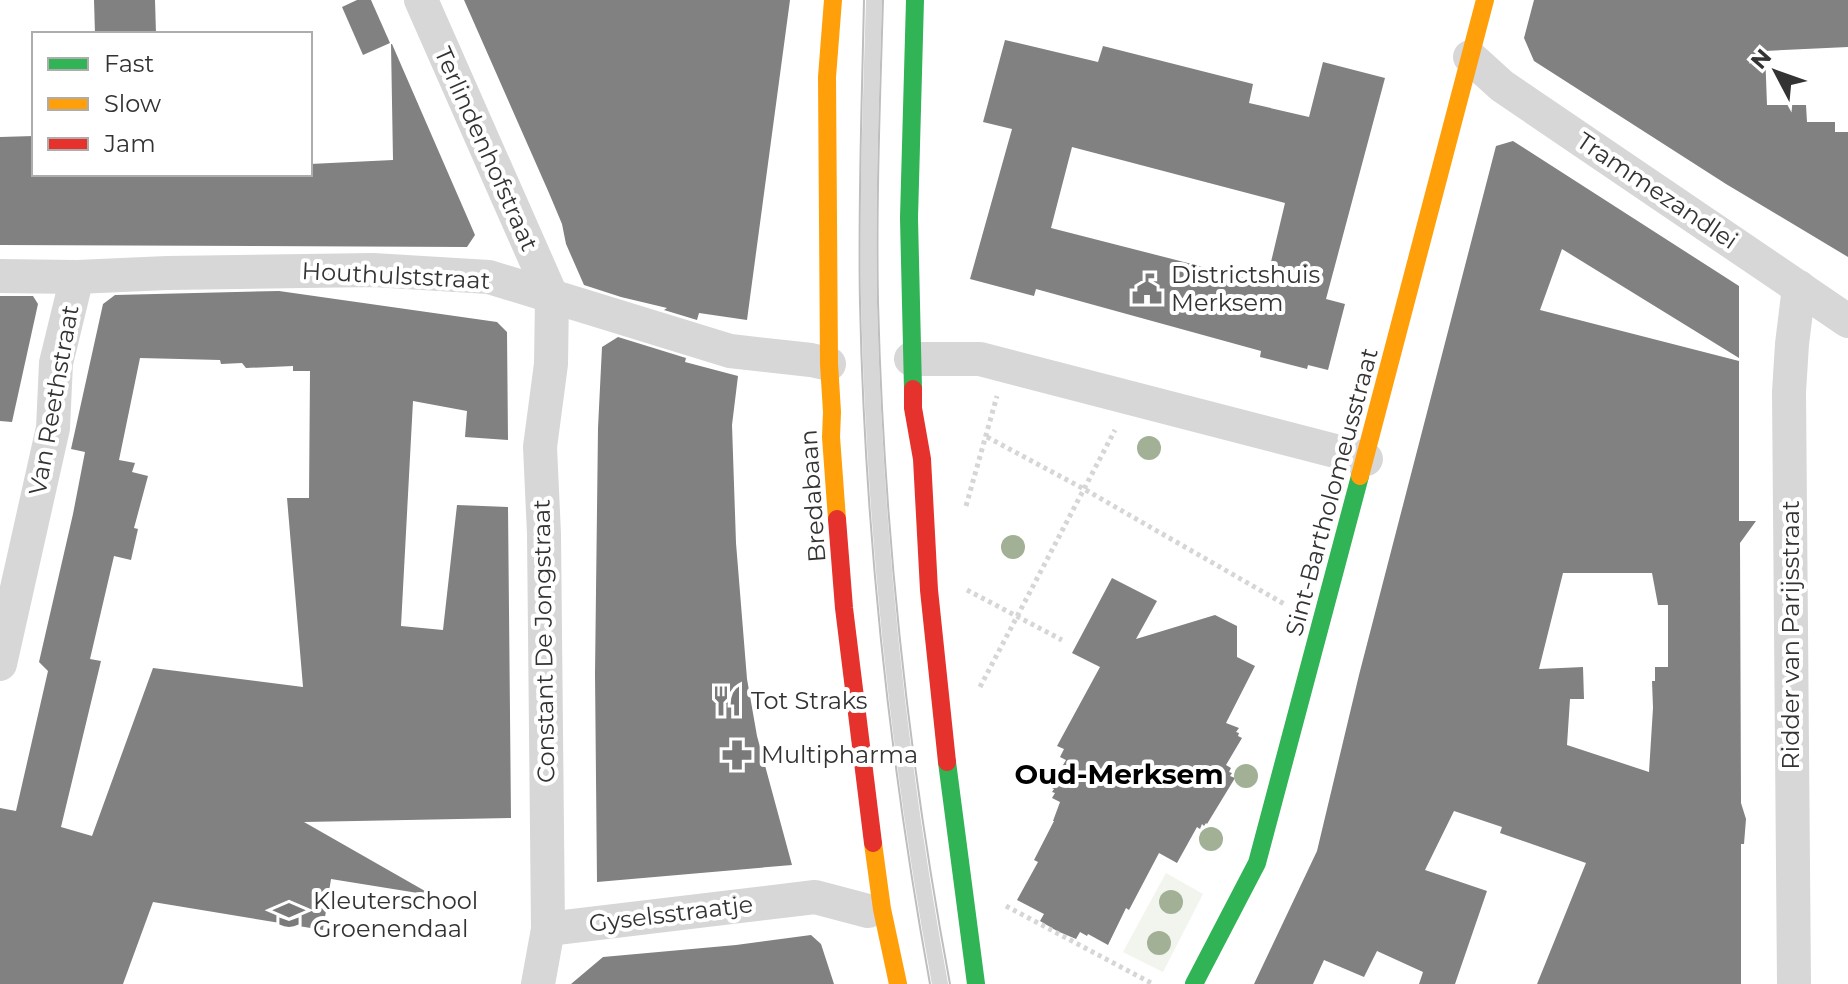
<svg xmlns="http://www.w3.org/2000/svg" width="1848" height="984" font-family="Montserrat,sans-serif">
	<rect width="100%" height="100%" fill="#fff"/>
	<path fill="#f1f5ed" d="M1166 873 1203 894 1163 972 1123 952Z"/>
	<g fill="#818181" fill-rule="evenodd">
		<path d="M94 0H155L156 34H95Z"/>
		<path d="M357 0H371L390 43 363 55 342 7Z"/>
		<path d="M464 0H790L747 320 699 313 697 320 664 310 667 308 621 297 584 285 566 244 562 224 549 193Z"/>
		<path d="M1534 0H1848V47L1765 51 1767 105H1806L1807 122H1835V132H1848V257L1726 184 1534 61 1524 38Z"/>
		<path d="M1005 40 1098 62 1103 46 1253 84 1249 103 1309 117 1323 62 1385 78 1326 299 1345 304 1328 370 1308 365 1307 369 1260 357 1261 351 1036 289 1034 296 970 279 1012 129 983 122ZM1072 147 1285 203 1266 283 1051 228Z"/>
		<path d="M391 44H392L475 235 467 247 0 245V137L34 136V174H310V164L393 160Z"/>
		<path d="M1513 141 1739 286V358L1562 249 1540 310 1739 361V521H1756L1740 543 1741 803 1746 819 1744 844H1741V984H1537L1586 863 1500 833 1502 827 1454 811 1425 870 1487 891 1455 984H1419L1423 972 1377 951 1364 977 1324 960 1313 984H1254L1317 851 1359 675 1496 146ZM1563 573H1652L1658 605H1668V667H1655V681H1652L1653 708 1649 772 1567 745 1570 699H1584L1583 667 1539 669Z"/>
		<path d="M279 291 497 322 507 332 508 440 465 437 467 411 413 401 401 626 443 630 457 505 508 507 511 818 304 822 425 891 424 894 331 879 323 930 153 902 123 984H0V808L16 811 48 671 39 662 73 514 85 452 71 449 103 304 115 295ZM140 358 220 360 221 364 242 363 246 368 293 366V371H310L309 498H287L303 687 153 668 92 836 61 827 101 661 90 659 114 556 131 560 138 529 134 528 148 476 132 472 135 463 119 460Z"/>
		<path d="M0 296H33L38 304 12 422 0 421Z"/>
		<path d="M618 337 686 358 685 362 738 376 732 425 736 543 747 679 757 736 792 865 597 882 595 674 598 428 602 347Z"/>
		<path d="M1112 578 1157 601 1136 639 1215 615 1237 626V657L1255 666 1226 723 1239 728 1236 732 1239 733 1238 736 1242 738 1226 765 1231 768 1229 772 1232 773 1230 776 1235 778 1207 824 1206 823 1204 826 1202 824 1200 829 1197 827 1177 863 1159 853 1129 910 1126 908 1108 945 1088 934 1087 936 1080 932 1076 939 1057 931 1040 921 1044 914 1017 900 1038 862 1034 860 1054 821H1053L1060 802 1052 798 1055 793 1052 792 1054 789 1050 787 1066 760 1060 757 1064 749 1057 746 1100 667 1072 653Z"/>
		<path d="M811 935 821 944 834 984H571L603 957 736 945Z"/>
	</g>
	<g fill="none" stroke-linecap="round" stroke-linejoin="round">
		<g stroke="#d6d6d6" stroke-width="5" stroke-dasharray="4 4" stroke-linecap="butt">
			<path d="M987 437 1084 489 1286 605"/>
			<path d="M966 506 997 396"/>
			<path d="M967 590 1062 640"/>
			<path d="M980 687 1115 430"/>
			<path d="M1006 906 1153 984"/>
		</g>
		<path stroke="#d7d7d7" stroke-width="16" d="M874 0C871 101 867 202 869 303 875 532 898 759 940 984"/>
		<g stroke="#d7d7d7" stroke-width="34">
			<path d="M421 0 552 297 551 364 540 447 544 534 548 929 538 984"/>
			<path d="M1470 57 1502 86 1848 321"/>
			<path d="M0 276 77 277 167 273 373 270 489 277 730 351 811 360 829 364"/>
			<path d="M911 359H980L1366 459"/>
			<path d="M0 664 53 428 56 363 77 277"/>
			<path d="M548 929 815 897 868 911"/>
			<path d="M1794 984 1789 392 1792 344 1799 287"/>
		</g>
		<g stroke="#30b455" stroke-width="18">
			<path d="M913 389 909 218 915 0"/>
			<path d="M947 762 976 984"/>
			<path d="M1194 984 1257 863 1360 476"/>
		</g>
		<g stroke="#ff9f0a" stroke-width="18">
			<path d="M833 0 827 77 829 364 832 412 831 437 837 519"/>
			<path d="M1360 476 1485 0"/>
			<path d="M873 843 882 909 898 984"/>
		</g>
		<g stroke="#e5322d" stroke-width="18">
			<path d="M913 389V408L922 459 929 590 947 762"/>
			<path d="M837 519 844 608 873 843"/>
		</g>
		<g stroke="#bebebe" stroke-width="2">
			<path d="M864 0C862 101 858 202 860 303 865 532 889 759 930 984"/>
			<path d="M883 0C880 101 876 202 878 303 884 532 908 759 950 984"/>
		</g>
	</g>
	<g fill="#a2b095">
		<circle cx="1149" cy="448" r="12"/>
		<circle cx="1013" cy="547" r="12"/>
		<circle cx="1246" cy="776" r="12"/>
		<circle cx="1211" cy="839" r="12"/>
		<circle cx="1171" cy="902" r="12"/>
		<circle cx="1159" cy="943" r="12"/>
	</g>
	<defs>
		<g id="civic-bare" transform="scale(2.4)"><path d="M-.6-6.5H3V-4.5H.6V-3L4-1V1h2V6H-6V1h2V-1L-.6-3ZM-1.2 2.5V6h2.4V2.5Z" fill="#7a7a7a" stroke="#fff" stroke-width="2.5" paint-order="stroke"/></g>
		<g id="restaurant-bare" transform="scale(2.4)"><path d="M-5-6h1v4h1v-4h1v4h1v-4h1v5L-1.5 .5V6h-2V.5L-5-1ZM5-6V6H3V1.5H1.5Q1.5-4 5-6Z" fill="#7a7a7a" stroke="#fff" stroke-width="2.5" paint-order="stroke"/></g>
		<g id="pharmacy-bare" transform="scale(2.4)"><path d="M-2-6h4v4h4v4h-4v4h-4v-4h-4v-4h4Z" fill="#7a7a7a" stroke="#fff" stroke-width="2.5" paint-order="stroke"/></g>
		<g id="school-bare" transform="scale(2.4)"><path d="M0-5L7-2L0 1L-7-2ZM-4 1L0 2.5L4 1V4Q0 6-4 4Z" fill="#7a7a7a" stroke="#fff" stroke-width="2.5" paint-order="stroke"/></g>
	</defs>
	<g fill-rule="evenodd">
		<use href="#civic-bare" x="1147" y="289"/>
		<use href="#restaurant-bare" x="727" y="701"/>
		<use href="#pharmacy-bare" x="737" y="755"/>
		<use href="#school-bare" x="289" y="915"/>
	</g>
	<g text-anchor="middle" stroke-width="8" stroke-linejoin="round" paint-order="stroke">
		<g font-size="24" fill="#333" stroke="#fff">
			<text transform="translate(486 149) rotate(66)" y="8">Terlindenhofstraat</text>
			<text transform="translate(1657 191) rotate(34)" y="8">Trammezandlei</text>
			<text transform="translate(396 276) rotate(3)" y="8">Houthulststraat</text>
			<text transform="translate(54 400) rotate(-80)" y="8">Van Reethstraat</text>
			<text transform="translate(1332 492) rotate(-75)" y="8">Sint-Bartholomeusstraat</text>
			<text transform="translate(813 496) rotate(-94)" y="8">Bredabaan</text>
			<text transform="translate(1791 635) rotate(-90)" y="8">Ridder van Parijsstraat</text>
			<text transform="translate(544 641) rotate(-91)" y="8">Constant De Jongstraat</text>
			<text transform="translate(671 914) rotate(-7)" y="8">Gyselsstraatje</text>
		</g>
		<g font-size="24" fill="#333" stroke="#fff" text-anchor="start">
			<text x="1171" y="283">Districtshuis<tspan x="1171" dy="28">Merksem</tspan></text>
			<text x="751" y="709">Tot Straks</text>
			<text x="761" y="763">Multipharma</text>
			<text x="313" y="909">Kleuterschool<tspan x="313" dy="28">Groenendaal</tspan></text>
		</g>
		<g font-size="28" font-weight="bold" fill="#000" stroke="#fff">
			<text x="1119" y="784">Oud-Merksem</text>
		</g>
	</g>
	<rect x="32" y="32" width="280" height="144" fill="#ffffff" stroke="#adadad" stroke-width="2"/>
	<rect x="48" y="58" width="40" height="12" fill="#30b455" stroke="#adadad" stroke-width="2"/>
	<text x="104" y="72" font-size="24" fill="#333333">Fast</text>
	<rect x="48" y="98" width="40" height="12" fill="#ff9f0a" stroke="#adadad" stroke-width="2"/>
	<text x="104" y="112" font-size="24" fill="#333333">Slow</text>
	<rect x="48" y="138" width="40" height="12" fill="#e5322d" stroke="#adadad" stroke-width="2"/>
	<text x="104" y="152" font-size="24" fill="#333333">Jam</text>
	<g transform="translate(1776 72) rotate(311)" stroke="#ffffff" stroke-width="6" paint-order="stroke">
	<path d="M0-6L14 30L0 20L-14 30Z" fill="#333333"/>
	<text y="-12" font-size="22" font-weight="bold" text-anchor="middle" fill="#333333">N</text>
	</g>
</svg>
